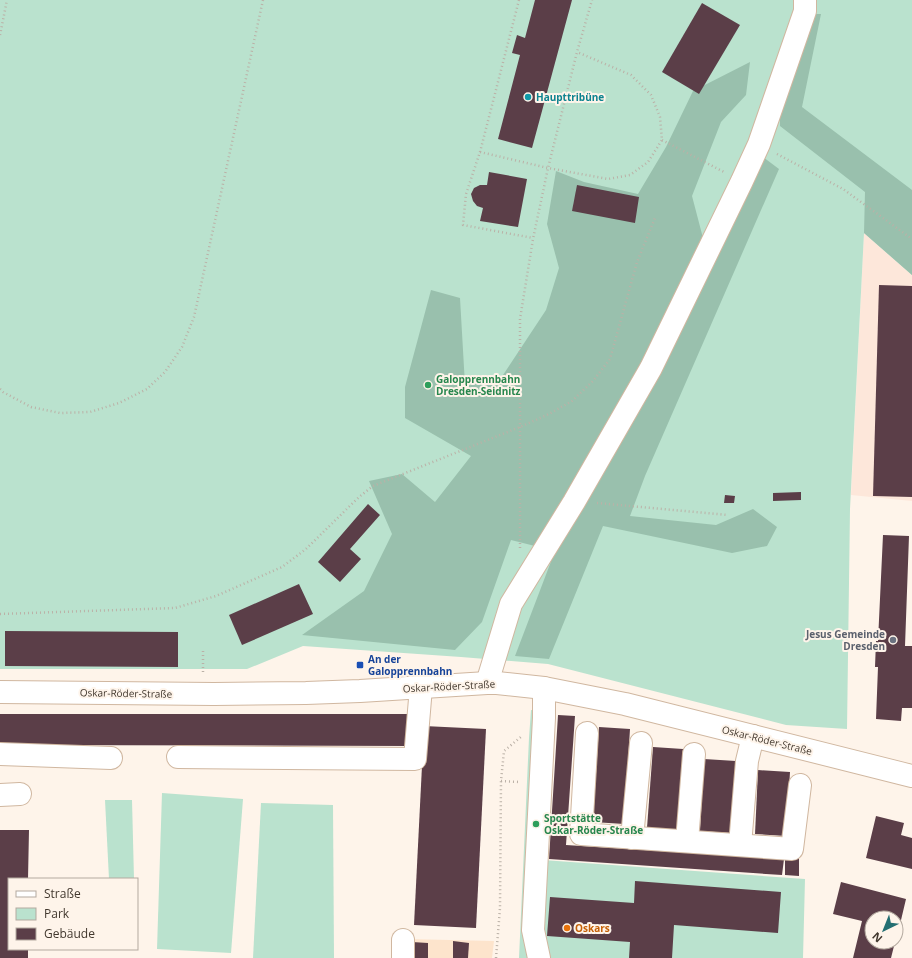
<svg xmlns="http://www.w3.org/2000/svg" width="912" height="958" font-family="'Open Sans',sans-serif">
	<rect width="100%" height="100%" fill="#fef4ea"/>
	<path fill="#fde7da" d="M864 233 912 275V501L851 495Z"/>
	<path fill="#fde4cc" d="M406 939 494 941 492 958H406Z"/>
	<g fill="#bae2ce">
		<path d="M0 0H912V275L864 233 850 509 847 729 786 725 548 664 461 657 303 646 247 669H0Z"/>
		<path d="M531 710 553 713 543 860 805 879 803 958H519L529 738Z"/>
		<path d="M162 793 243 799 231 953 157 949Z"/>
		<path d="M105 800H132L134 879H109Z"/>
		<path d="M261 803 333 805 334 958H253Z"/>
	</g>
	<g fill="#99c0ad">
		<path d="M807 14H821L802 107 912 190V275L864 233 865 192 780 126V101Z"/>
		<path d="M750 62 746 95 721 122 692 196 703 238 763 157 779 169 645 476 630 516 716 525 753 509 777 527 767 546 732 553 603 526 549 659 515 656 555 551 511 540 482 622 455 650 302 635 364 591 392 534 369 481 402 474 435 502 471 456 405 418V387L431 290 460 298 465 385 501 378 546 310 559 268 547 224 556 171 584 182 638 194 666 147 693 91Z"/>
	</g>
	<g fill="#5b3e48">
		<path d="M535 0H572L532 148 498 139 520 55 512 53 517 35 525 38Z"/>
		<path d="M702 3 740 25 699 94 662 72Z"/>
		<path d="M489 172 527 179 518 227 480 221 483 208 477 206 473 201 471 194 474 188 480 185H487Z"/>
		<path d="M577 185 639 197 635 223 572 211Z"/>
		<path d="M879 285 912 286V497L873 496Z"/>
		<path d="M801 492V500L773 501V493Z"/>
		<path d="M725 495 735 496 734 503H724Z"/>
		<path d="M368 504 380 515 350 549 361 559 340 582 318 562Z"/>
		<path d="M883 535 909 536 905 646H912V708H902L901 721 876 719 878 667H875L876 641H878Z"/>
		<path d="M299 584 313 614 242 645 229 615Z"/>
		<path d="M5 631 178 632V667L5 666Z"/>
		<path d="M0 714H410L411 746 0 745Z"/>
		<path d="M558 715 575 716 566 845 784 859 782 875 549 859Z"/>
		<path d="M424 726 486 729 476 928 414 925Z"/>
		<path d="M599 727 630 729 624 824 593 822Z"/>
		<path d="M653 747 683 749 677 830 647 828Z"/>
		<path d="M704 759 736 761 732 833 700 831Z"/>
		<path d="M758 770 790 772 786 836 755 834Z"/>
		<path d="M876 816 904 823 901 835 912 838V869L866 858Z"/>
		<path d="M0 830H29L28 879H9V949H28V958H0Z"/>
		<path d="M785 858H799V876L785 875Z"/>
		<path d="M635 881 781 892 778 933 674 925 672 958H629L630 942 547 936 550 897 634 903Z"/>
		<path d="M841 882 906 899 897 937 896 918H872V942H895L891 958H853L862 921 833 914Z"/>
		<path d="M453 941 469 943 468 958H453Z"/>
		<path d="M412 942 428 943V958H411Z"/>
	</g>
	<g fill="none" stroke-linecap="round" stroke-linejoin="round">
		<g stroke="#d0b7a0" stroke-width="24">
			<g id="minor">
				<path d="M487 683 511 604 574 502 651 368 742 181 759 144 805 11V0"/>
				<path d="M0 692 214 694 306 693 360 691 487 683H497L544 688 625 704 912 776"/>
				<path d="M587 733 581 834 792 849 800 785"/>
				<path d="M0 754 111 758"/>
				<path d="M178 757 415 759 421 687"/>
				<path d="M0 795 20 794"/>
				<path d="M632 838 641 743"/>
				<path d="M687 841 694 754"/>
				<path d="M740 845 747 761 753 736"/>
				<path d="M403 958V940"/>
				<path d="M539 958 533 930 544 718V688"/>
			</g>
		</g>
		<g stroke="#bbb1a7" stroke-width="2.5" stroke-dasharray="1 3" stroke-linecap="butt">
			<path d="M519 0 480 152 466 194 463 225 533 238"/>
			<path d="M0 35 7 0"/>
			<path d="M662 140 724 172"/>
			<path d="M480 152 548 168 608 179 630 175 648 162 662 140 660 117 651 95 631 75 577 52"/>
			<path d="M777 154 843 189 912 239"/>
			<path d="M0 389 3 392 31 407 60 413 90 412 119 403 147 389 165 372 182 347 194 317 263 0"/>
			<path d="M597 503 728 515"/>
			<path d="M520 548V319L533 239 548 168 577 52 592 0"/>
			<path d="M0 614 175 608 216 596 282 567 306 549 359 497 373 486 520 427 549 414 572 401 593 381 610 359 637 262 655 218"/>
			<path d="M203 651V674"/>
			<path d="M501 781 520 782"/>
			<path d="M496 958 500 908 501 781 504 751 522 736"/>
		</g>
		<use href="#minor" stroke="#fff" stroke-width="22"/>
	</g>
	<circle fill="#0f9aa8" stroke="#fef4ea" stroke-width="1.5" cx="528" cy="97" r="4"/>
	<g fill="#2e9e5b" stroke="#fef4ea" stroke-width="1.5">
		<circle cx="428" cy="385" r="4"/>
		<circle cx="536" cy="824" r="4"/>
	</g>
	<circle fill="#6b7280" stroke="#fef4ea" stroke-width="1.5" cx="893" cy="640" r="4"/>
	<rect fill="#1a4fb4" stroke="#fef4ea" stroke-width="1.5" x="356" y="661" width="8" height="8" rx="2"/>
	<circle fill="#e8710a" stroke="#fef4ea" stroke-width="1.5" cx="567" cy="928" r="4"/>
	<g text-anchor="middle" stroke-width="4" stroke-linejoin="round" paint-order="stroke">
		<g font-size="10" font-weight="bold" fill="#0d838f" stroke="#fef4ea" text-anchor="start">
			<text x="536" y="101">Haupttribüne</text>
		</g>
		<g font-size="10" font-weight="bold" fill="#27864d" stroke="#fef4ea" text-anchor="start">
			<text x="436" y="383">Galopprennbahn<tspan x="436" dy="12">Dresden-Seidnitz</tspan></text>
			<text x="544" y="822">Sportstätte<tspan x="544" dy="12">Oskar-Röder-Straße</tspan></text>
		</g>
		<g font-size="10" font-weight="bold" fill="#5b616d" stroke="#fef4ea" text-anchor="end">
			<text x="885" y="638">Jesus Gemeinde<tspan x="885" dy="12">Dresden</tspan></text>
		</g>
		<g font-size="10" font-weight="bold" fill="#164399" stroke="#fef4ea" text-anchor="start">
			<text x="368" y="663">An der<tspan x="368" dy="12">Galopprennbahn</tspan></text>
		</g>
		<g font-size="10" fill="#42382e" stroke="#fef4ea">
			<text transform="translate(449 686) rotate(-3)" y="4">Oskar-Röder-Straße</text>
			<text transform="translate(126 693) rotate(1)" y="4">Oskar-Röder-Straße</text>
			<text transform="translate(767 740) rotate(14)" y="4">Oskar-Röder-Straße</text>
		</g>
		<g font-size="10" font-weight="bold" fill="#c56008" stroke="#fef4ea" text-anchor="start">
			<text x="575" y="932">Oskars</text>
		</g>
	</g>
	<rect x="8" y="878" width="130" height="72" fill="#fef4ea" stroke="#b3a99f"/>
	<rect x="16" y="891" width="20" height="6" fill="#ffffff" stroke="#b3a99f"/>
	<text x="44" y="898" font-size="12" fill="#42382e">Straße</text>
	<rect x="16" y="908" width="20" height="12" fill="#bae2ce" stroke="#b3a99f"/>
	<text x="44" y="918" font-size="12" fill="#42382e">Park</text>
	<rect x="16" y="928" width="20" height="12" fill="#5b3e48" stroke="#b3a99f"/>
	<text x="44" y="938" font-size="12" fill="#42382e">Gebäude</text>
	<g transform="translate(884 930) rotate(223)"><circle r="19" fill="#fef4ea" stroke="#b3a99f"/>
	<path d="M0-3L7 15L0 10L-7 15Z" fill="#246f72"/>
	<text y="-6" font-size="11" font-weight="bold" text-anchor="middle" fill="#42382e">N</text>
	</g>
</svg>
